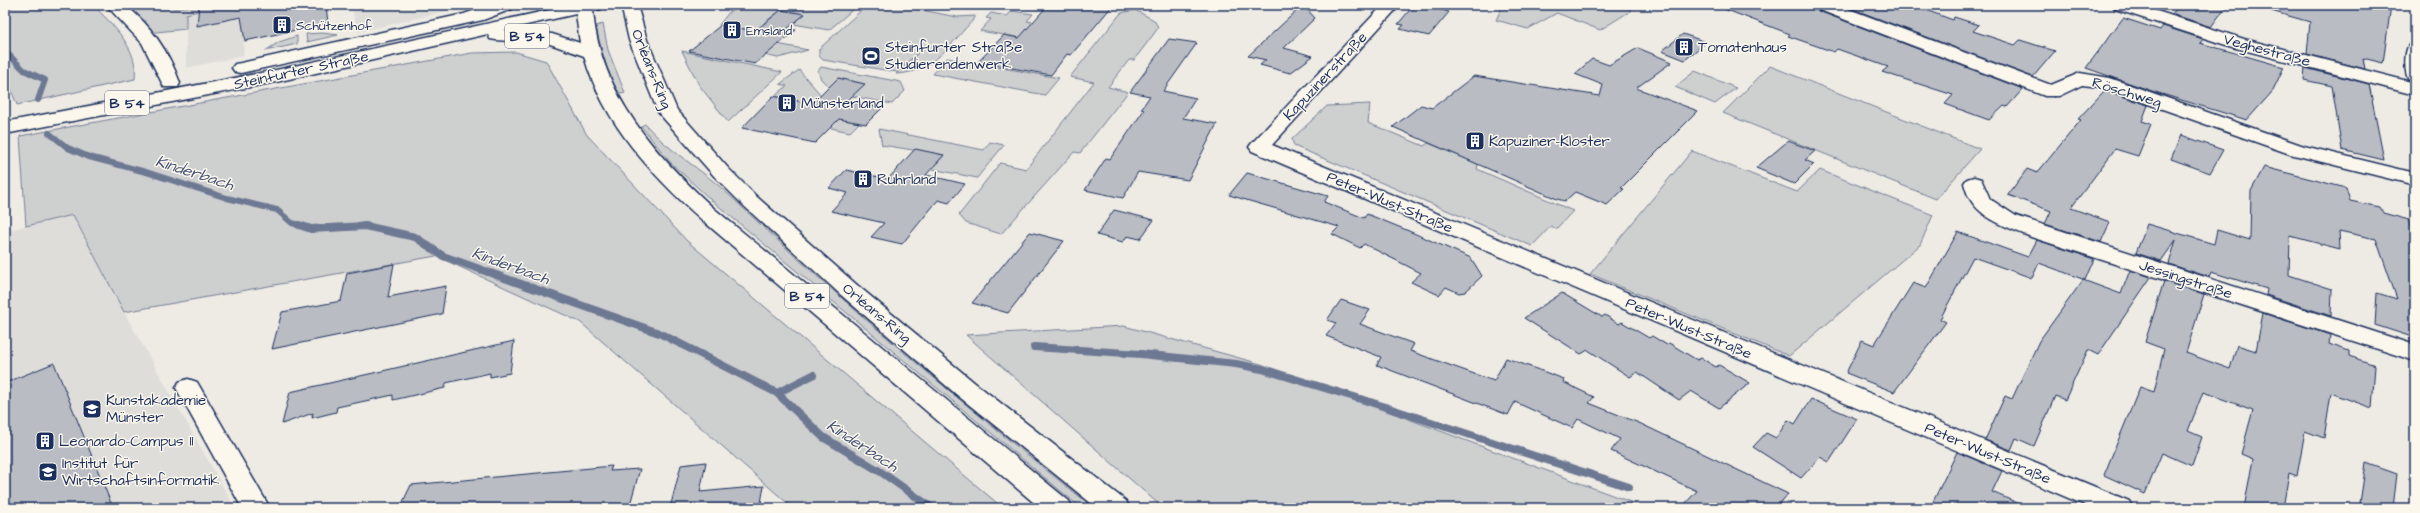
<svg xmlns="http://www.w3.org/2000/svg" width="2420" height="513" font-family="'Architects Daughter',sans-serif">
	<rect width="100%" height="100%" fill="#eeebe4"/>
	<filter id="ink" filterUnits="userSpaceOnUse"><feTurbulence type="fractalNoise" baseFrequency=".025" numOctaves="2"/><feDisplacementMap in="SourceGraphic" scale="8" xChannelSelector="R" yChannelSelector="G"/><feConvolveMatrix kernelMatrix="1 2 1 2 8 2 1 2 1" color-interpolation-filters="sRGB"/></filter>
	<g filter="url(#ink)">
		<g fill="#deddda">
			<path d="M247 5 243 56 186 68V14Z"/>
			<path d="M351 5H472L358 32Z"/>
			<path d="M73 215 124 312 235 508H5V231Z"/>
		</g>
		<g fill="#cecfcf" stroke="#747f96">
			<path d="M5 5H93C113 25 139 49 135 79L17 105 5 74Z"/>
			<path d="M114 5H174V8L199 5V11L186 14V29L146 33Z"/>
			<path d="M763 5H823L824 8 858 5 829 30 793 24 804 14 781 10 764 23 765 28 761 32 719 25 730 11Z"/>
			<path d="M867 5H896L957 17 975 16V18C951 43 933 73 896 74L918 53 897 72 823 60 819 56V49Z"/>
			<path d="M1503 5H1619L1632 10 1600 30 1557 13 1528 29 1496 20Z"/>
			<path d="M1135 10 1154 20 1158 27 1156 31 1134 60H1129L1108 87 1128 92 1080 153 1074 152 1001 234 966 223 959 215 1000 163 1026 169 1094 82 1070 77 1121 13Z"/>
			<path d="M1012 11 1033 14 1027 21 1040 23 1028 39 980 31 991 19 986 18 991 13 1007 16Z"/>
			<path d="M603 24 608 50 625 93 622 94C611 89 598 39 596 26Z"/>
			<path d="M322 33 338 35 307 42 306 34Z"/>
			<path d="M297 36V44L265 51 279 42Z"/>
			<path d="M767 42 808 50 778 58 754 53Z"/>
			<path d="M682 51 782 72 728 122 699 85Z"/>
			<path d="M516 52 546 61 587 135 687 241 1003 508H793L580 322 436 256 124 312 73 215 26 226 20 136 472 53Z"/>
			<path d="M947 58 1059 78 1045 95 933 74Z"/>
			<path d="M1770 66 1980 149 1936 199 1723 113Z"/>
			<path d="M821 67 901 82 905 91 892 104 852 96 864 84 838 78 829 87 821 79 818 71Z"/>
			<path d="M799 70 821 95 823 100 818 105 775 96 787 86 780 84Z"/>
			<path d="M1695 71 1736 88 1715 104 1675 87Z"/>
			<path d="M1370 104 1368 123 1424 146 1428 143 1478 164 1477 169 1573 211 1556 229 1551 226 1532 246 1294 146 1292 139 1327 106Z"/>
			<path d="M826 116 859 123 850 132 817 125Z"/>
			<path d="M645 124C669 152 702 169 728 194 845 305 968 409 1094 508H1082L1074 502 710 199 671 163 641 126Z"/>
			<path d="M879 129 984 150 990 142 1004 145 977 178 932 169 944 155 882 145Z"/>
			<path d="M1692 151 1797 192 1820 170 1933 215 1920 245 1789 356 1590 274Z"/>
			<path d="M1124 326 1261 364 1636 504 1641 508H1163L966 335Z"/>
		</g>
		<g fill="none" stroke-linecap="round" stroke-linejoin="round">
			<g stroke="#6d7892" stroke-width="6">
				<path d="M5 51 24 70 45 80 38 100"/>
				<path d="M49 133 68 148 89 157 146 172 227 198 277 210 292 223 303 226"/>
				<path d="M359 226H367"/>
			</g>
			<g stroke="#6d7892" stroke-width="8">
				<path d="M299 225 311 229 365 226 415 237 443 256 659 333 777 393 823 437 881 472 932 508"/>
				<path d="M1034 347 1141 354 1236 364 1262 369 1364 400 1629 487"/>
				<path d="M777 393 813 375"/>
			</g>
		</g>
		<g fill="#b9bcc3" stroke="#1b2f5e">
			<path d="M199 5H326L328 23 245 41 241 17 197 26Z"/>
			<path d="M1048 5H1113L1071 55 1067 54 1051 75 978 62 1004 35 1019 38Z"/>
			<path d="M1303 5 1315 18 1284 48 1313 56 1290 73 1260 65 1266 60 1248 56Z"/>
			<path d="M1414 5H1442L1438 9 1449 12 1429 36 1400 29 1404 25 1398 24Z"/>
			<path d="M1720 5H1814L1816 10 2023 89 2007 107 2004 106 1989 120 1945 104 1953 95 1882 72 1888 67 1837 49 1834 52 1788 36 1790 34 1719 7Z"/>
			<path d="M1842 5H1912L1953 20 1954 17 1979 25 1973 31 2015 45 2020 40 2055 51 2033 77Z"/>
			<path d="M2179 5H2227L2211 27 2172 14Z"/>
			<path d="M2272 5H2391L2383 63 2363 58 2365 69 2307 54 2310 22 2271 11Z"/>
			<path d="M781 10 805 14 787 29 796 30 755 64 689 51 721 25 755 31Z"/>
			<path d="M2123 18 2160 30 2163 26 2203 39 2200 43 2284 67 2272 92 2247 120 2152 91 2086 68Z"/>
			<path d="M1683 34 1706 42 1685 60 1662 51Z"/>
			<path d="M1169 39 1197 43 1163 91 1196 98 1183 118 1217 124 1188 180 1138 172 1123 198 1085 190 1106 158 1110 159 1144 110 1141 109 1150 96 1130 92Z"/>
			<path d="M1638 48 1672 62 1636 88 1698 111 1621 188 1624 189 1607 205 1575 192 1565 201 1557 199 1393 127 1421 105 1432 108 1474 76 1600 96 1603 85 1575 74 1592 59 1609 65Z"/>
			<path d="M2305 68 2369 84 2384 160 2342 150 2332 86 2304 80Z"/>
			<path d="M838 78 865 84 847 101 882 108 866 124 839 119 815 143 742 128 773 96 812 104Z"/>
			<path d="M2105 90 2148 105 2142 121 2151 124 2138 156 2115 149 2071 208 2110 222 2101 242 2045 224 2051 211 2008 195 2027 169 2037 173 2081 120 2078 119Z"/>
			<path d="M2181 135 2223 150 2210 173 2171 159Z"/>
			<path d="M1788 141 1815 151 1805 160 1814 164 1794 184 1756 168Z"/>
			<path d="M915 149 944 155 926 175 965 184 949 203 938 200 902 244 871 237 884 223 831 211 848 193 829 188 846 170 888 179Z"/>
			<path d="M2264 167 2346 188 2350 201 2380 207 2383 213 2409 220 2415 236V343L2411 342 2409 336 2375 325 2377 293 2397 299 2376 239 2339 231 2340 249 2290 236 2289 275 2332 289 2331 316 2266 295 2267 289 2211 272 2209 277 2169 264 2176 240 2161 261 2136 253 2147 224 2214 244 2217 230 2250 240 2251 191Z"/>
			<path d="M1247 173 1328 196 1324 202 1364 218 1367 214 1404 229 1471 258 1482 276 1465 292 1459 293 1446 287 1439 295 1411 282 1421 273 1364 244 1360 248 1332 234 1339 227 1229 195Z"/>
			<path d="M1114 210 1154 220 1140 239 1127 236 1123 242 1097 235Z"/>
			<path d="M1030 232 1064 241 1008 313 972 303Z"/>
			<path d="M1958 232 2028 257 2037 240 2094 259 2085 280 2039 263 2032 278 1973 257 1940 319 1946 322 1894 392 1846 373 1862 340 1874 345 1913 283 1926 288Z"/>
			<path d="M394 264 388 297 446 286 442 314 272 349 282 312 341 301 347 273Z"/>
			<path d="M2130 270 2151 277 2098 355 2088 350 2065 400 2055 396 2034 446 2016 438 2011 450 1985 440 2005 396 2012 399 2039 341 2083 280 2121 294Z"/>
			<path d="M2164 281 2204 294 2186 353 2230 369 2237 345 2256 351 2263 313 2330 335 2329 344 2349 351V356L2375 365 2372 408 2331 393 2324 438 2305 431 2297 476 2289 473 2283 508H2244L2253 459 2241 454 2253 410 2203 392 2188 431 2202 437 2192 466 2162 453 2145 494 2104 475 2140 387 2154 392 2164 349 2145 342Z"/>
			<path d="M1562 293 1602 317 1605 315 1619 324 1622 322 1649 338 1652 336 1667 345 1669 343 1697 360 1701 358 1716 367 1719 365 1750 383 1719 408 1691 391 1679 400 1637 372 1630 377 1588 350 1581 354 1524 318Z"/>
			<path d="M1341 300 1370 310 1360 324 1414 344 1410 351 1494 381 1506 358 1564 379 1563 382 1594 397 1589 403 1639 423 1788 494 1776 508H1681L1697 491 1611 451 1620 439 1578 419 1572 428 1515 402 1508 415 1377 365 1381 357 1326 336 1336 323 1327 320Z"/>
			<path d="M514 341 510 373 490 377V373L446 383 445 388 393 400V395L337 407 336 412 312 418 313 413 282 424 290 392Z"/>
			<path d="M54 363 113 508H8L5 500V383Z"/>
			<path d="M1811 399 1857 419 1829 462 1820 457 1801 478 1753 447 1766 433 1776 438 1788 420 1795 424Z"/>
			<path d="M1957 452 2002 471 1992 492 2029 508H1930Z"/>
			<path d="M706 462 700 492 764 486 760 508H670L681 465Z"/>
			<path d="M2366 463 2397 474 2393 508H2373L2360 503Z"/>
			<path d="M612 466 610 471 640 469 629 508H400L411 485Z"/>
		</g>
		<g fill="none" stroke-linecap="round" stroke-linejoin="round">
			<g stroke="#1b2f5e" stroke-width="3">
				<g id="minor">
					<path d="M106 5H125C151 25 169 52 180 83L178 87H164L142 43Z"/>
					<path d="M1383 5H1400L1272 145 2129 501 2133 508H2092L1252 151 1249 147 1252 143Z"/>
					<path d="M1815 5H1838L2051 85 2080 73 2110 78 2304 146 2415 173V185L2290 154 2100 87 2082 85 2059 96H2045L1817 9Z"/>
					<path d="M2113 5H2138L2244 39 2415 83V95L2232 47 2115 9Z"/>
					<path d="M2415 44V82L2409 80C2404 73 2404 52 2409 45Z"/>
					<path d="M1974 177 1981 179 1990 199 2016 216 2415 345V361L2031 237C2003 225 1971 217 1964 183L1967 179Z"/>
					<path d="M188 379 197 382 270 508H242L176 388 179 382Z"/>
				</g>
			</g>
			<g stroke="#1b2f5e" stroke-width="3">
				<g id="major">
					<path d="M490 5H514L512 9 483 20 241 73 235 72 232 68 235 64 241 63 464 14Z"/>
					<path d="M572 5H603L601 9 593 11C600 95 657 157 717 211L1069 501 1073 508H1040L702 220C652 175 603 123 584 56L550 44 496 40 490 39 488 34 276 82 5 134V122L276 70ZM576 14 580 43 552 34 504 30Z"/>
					<path d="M621 5H637L647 40 677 110 728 168 757 197 857 285 975 383 1126 501 1130 508H1097L957 395 841 295 743 205 714 176 658 112 629 40Z"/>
				</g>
			</g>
			<use href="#minor" fill="#fbf7ec" fill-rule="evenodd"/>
			<use href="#major" fill="#fbf7ec" fill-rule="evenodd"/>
		</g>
	</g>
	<defs>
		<g id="building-square" transform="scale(1)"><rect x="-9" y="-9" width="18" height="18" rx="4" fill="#1b2f5e" stroke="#fbf7ec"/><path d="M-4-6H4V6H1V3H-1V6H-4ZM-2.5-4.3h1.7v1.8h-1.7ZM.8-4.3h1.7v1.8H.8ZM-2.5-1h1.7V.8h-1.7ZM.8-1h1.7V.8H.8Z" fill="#fff"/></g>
		<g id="stadium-square" transform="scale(1)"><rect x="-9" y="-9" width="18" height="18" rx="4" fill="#1b2f5e" stroke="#fbf7ec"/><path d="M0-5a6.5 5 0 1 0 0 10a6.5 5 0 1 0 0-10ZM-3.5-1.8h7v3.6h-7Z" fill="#fff"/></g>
		<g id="university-square" transform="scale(1)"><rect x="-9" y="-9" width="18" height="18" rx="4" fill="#1b2f5e" stroke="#fbf7ec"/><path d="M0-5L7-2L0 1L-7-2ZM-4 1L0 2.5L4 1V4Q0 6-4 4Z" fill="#fff"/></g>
	</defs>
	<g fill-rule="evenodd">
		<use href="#building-square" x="282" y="25"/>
		<use href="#building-square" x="732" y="30"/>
		<use href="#building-square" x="1684" y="47"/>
		<use href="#stadium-square" x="871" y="56"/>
		<use href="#building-square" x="787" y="103"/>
		<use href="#building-square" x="1475" y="141"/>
		<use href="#building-square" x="863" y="179"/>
		<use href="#university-square" x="92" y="409"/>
		<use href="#building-square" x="45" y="441"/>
		<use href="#university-square" x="48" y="472"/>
	</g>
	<g text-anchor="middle" stroke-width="3" stroke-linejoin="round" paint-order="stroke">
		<g font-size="13" fill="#1b2f5e" stroke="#fbf7ec" text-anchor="start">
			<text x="296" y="30">Schützenhof</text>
			<text x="746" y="35">Emsland</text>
		</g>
		<g fill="#fbf7ec" stroke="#5e6b89" stroke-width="1">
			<rect x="505" y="24" width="44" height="24" rx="3"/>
			<rect x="105" y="91" width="44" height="24" rx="3"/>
			<rect x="785" y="284" width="44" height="24" rx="3"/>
		</g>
		<g font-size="14" font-weight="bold" fill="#1b2f5e">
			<text x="527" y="41">B 54</text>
			<text x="127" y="108">B 54</text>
			<text x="807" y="301">B 54</text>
		</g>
		<g font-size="15" fill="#1b2f5e" stroke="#fbf7ec" text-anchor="start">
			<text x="885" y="52">Steinfurter Straße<tspan x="885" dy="17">Studierendenwerk</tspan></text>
			<text x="1698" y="52">Tomatenhaus</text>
			<text x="801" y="108">Münsterland</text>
			<text x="1489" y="146">Kapuziner-Kloster</text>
			<text x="877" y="184">Ruhrland</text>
			<text x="106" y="405">Kunstakademie<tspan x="106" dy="17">Münster</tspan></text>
			<text x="59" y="446">Leonardo-Campus 11</text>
			<text x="62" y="468">Institut für<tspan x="62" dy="17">Wirtschaftsinformatik</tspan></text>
		</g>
		<g font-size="15" fill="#1b2f5e" stroke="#fbf7ec">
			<text transform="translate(2267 50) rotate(15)" y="5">Veghestraße</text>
			<text transform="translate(652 69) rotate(68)" y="5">Orléans-Ring</text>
			<text transform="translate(301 70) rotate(-12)" y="5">Steinfurter Straße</text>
			<text transform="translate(1325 76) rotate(-47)" y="5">Kapuzinerstraße</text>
			<text transform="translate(2127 92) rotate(17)" y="5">Röschweg</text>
			<text transform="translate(1390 202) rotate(23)" y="5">Peter-Wust-Straße</text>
			<text transform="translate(2186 279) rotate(18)" y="5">Jessingstraße</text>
			<text transform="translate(877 313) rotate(40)" y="5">Orléans-Ring</text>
			<text transform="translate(1689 328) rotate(23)" y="5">Peter-Wust-Straße</text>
			<text transform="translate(1988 453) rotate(23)" y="5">Peter-Wust-Straße</text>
		</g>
		<g font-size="16" font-style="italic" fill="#445378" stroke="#fbf7ec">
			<text transform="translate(195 172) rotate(18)" y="6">Kinderbach</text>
			<text transform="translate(511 265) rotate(20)" y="6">Kinderbach</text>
			<text transform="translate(863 445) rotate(33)" y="6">Kinderbach</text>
		</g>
	</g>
	<rect width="2420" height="513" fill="none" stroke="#fbf7ec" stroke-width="20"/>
	<rect x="10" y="10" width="2400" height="493" fill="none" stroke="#1b2f5e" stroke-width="1.5" filter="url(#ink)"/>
</svg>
